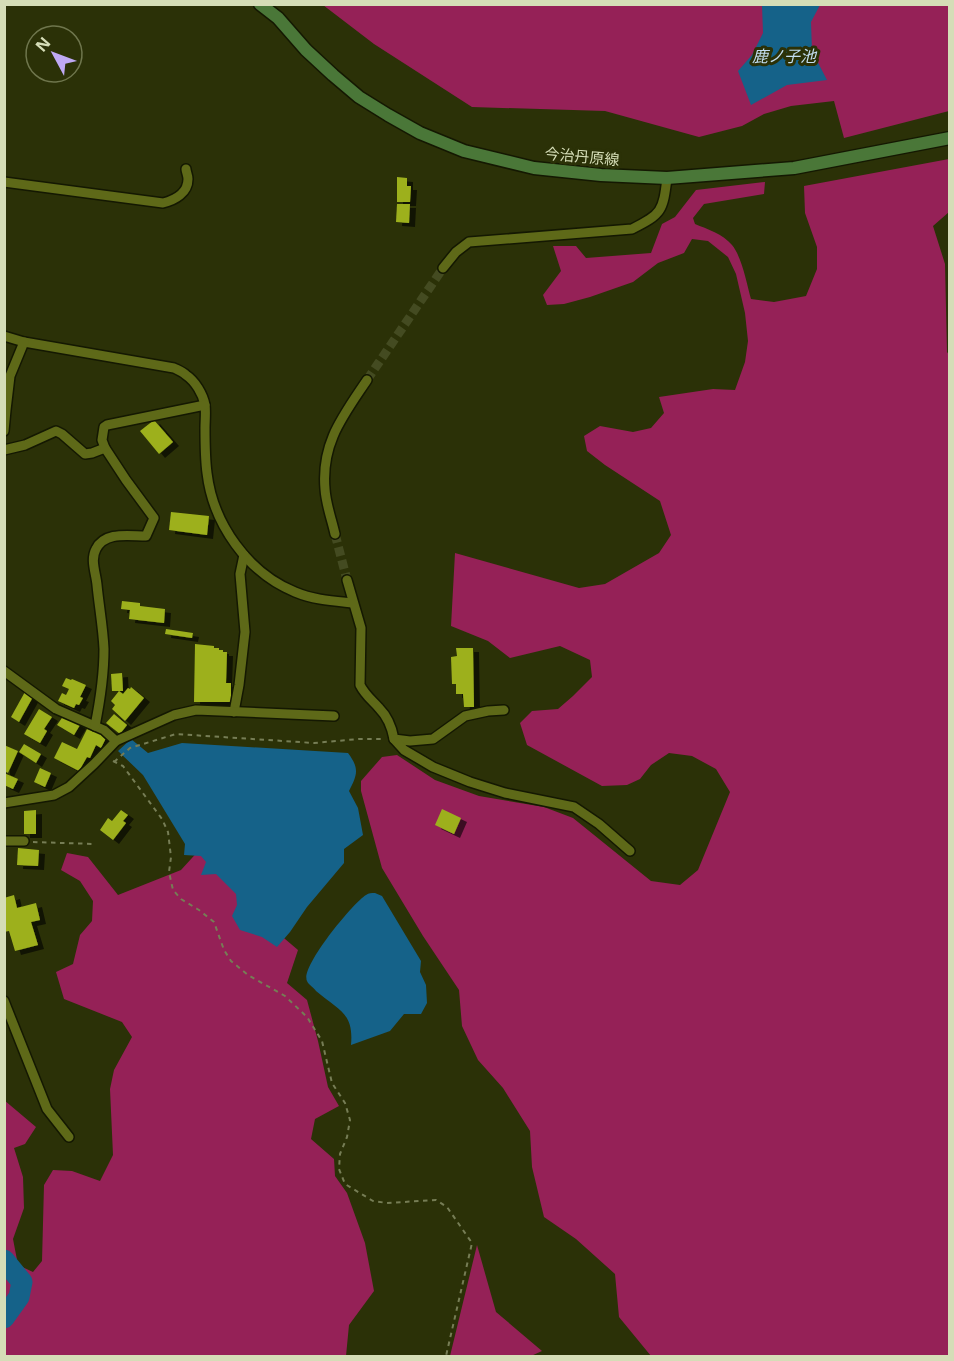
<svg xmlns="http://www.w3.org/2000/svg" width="954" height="1361" font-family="'Noto Sans','Noto Sans JP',sans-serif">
	<defs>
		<filter id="shadow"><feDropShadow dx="6" dy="4" stdDeviation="0" flood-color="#0009"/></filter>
	</defs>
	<rect width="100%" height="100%" fill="#2b3107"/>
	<g fill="#952157">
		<path d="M323 5H949V111L844 138 834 101 791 106 764 114 742 126 699 137 605 111 472 107 374 44Z"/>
		<path d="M949 159V212L933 226 945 264 947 352 950 356 949 1356H651L619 1317 615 1274 576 1239 544 1217 532 1167 530 1131 503 1088 478 1060 462 1026 459 990 423 936 382 868 361 791V781L382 757 397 755 435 780 479 796 544 807 573 818 651 881 680 885 698 870 730 792 716 769 692 756 669 753 651 765 640 779 627 785 602 786 527 745 520 723 532 711 558 709 573 696 592 677 590 660 560 646 510 658 488 641 451 626 455 553 579 588 605 584 659 553 671 535 660 501 605 465 587 451 584 436 600 426 633 432 651 428 664 413 659 397 713 389 735 390 745 362 748 341 745 313 736 274 728 257 708 241 692 239 684 253 658 263 633 282 590 297 564 304 547 305 543 295 561 271 553 246H576L586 258 651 253 662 224 675 217 696 190 765 182 764 194 704 204 693 218 695 224C707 229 723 234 732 245 742 257 747 285 751 299L774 302 806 296 817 269V247L805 213 804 186Z"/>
		<path d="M202 847 278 933 298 950 287 983 307 1000 318 1041 328 1087 339 1106 315 1119 311 1139 334 1159 335 1176 347 1193 365 1243 374 1291 349 1325 346 1356H5L4 1100 36 1127 25 1144 14 1148 23 1177 24 1208 13 1239 18 1265 33 1272 42 1261 44 1185 53 1170 72 1171 100 1181 113 1155 110 1089 114 1070 132 1037 122 1022 64 999 56 972 73 964 80 935 92 921 93 901 80 881 61 870 67 853 88 857 118 895 181 870Z"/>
		<path d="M477 1245 496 1312 542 1351 531 1356H450Z"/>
	</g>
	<g fill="#156289">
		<path d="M762 5H820L811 22 812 51 827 80 787 85 751 105 738 71 752 55 763 33Z"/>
		<path d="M131 739 148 753 182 743 348 753C360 769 357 775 349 791L358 808 363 835 344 849V863L307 907 290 932 277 947 262 937 240 930 232 916 237 905 236 894 216 874 201 875 206 862 201 856 184 855 185 844 143 775 118 751Z"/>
		<path d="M375 893 382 896 421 961 420 972 426 985 427 1003 421 1014H404L390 1031 351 1045C354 1012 338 1010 316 991 314 988 308 984 307 981 300 967 353 903 366 895 369 893 371 893 375 893Z"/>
	</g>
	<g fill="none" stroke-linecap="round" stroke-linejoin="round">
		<path stroke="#156289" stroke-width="21" d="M4 1260 22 1282 19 1297 4 1318"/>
	</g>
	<g fill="#9db01e" filter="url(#shadow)">
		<path d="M397 177 407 178V186H411L410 202H397Z"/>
		<path d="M397 204H410L409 223 396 222Z"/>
		<path d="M154 420 173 442 159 454 140 431Z"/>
		<path d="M171 512 209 516 207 535 169 530Z"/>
		<path d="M122 601 140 603V606L165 609 164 623 129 619 130 610 121 609Z"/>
		<path d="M166 629 193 633 192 638 165 634Z"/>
		<path d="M195 644 214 646V648H219V650H223V652H227L226 683H231V702H194Z"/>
		<path d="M456 648H473L474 707H464L463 694H456V684H452L451 657 457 656Z"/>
		<path d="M122 673 123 691H112L111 674Z"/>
		<path d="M66 678 71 680 72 679 86 685 80 697 83 698 79 705 76 704 74 708 58 701 62 693 66 695 69 689 62 686Z"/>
		<path d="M131 687 144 698 125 721 112 709 115 705 111 701 119 691 123 694 128 688 130 689Z"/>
		<path d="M26 690 34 695 19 722 11 717Z"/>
		<path d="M39 709 52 717 44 729 47 731 40 743 24 734Z"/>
		<path d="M114 714 127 725 120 734 106 723Z"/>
		<path d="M64 715 80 725 74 735 57 725Z"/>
		<path d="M88 727 107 736 101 748 96 745 90 758 87 757 79 771 54 758 62 742 77 749Z"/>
		<path d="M24 744 41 754 36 763 19 752Z"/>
		<path d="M4 745 18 751 8 773 4 771Z"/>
		<path d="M40 768 51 773 45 787 34 782Z"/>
		<path d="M4 773 18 779 13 789 4 785Z"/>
		<path d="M442 809 461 818 454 834 435 825Z"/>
		<path d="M36 810V834H24V811Z"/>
		<path d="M121 810 128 815 123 821 126 823 113 840 100 830 108 818 112 821Z"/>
		<path d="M18 848 39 850 38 866 17 865Z"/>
		<path d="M14 895 17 908 36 903 40 920 31 922 38 945 15 951 9 931 4 932V898Z"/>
	</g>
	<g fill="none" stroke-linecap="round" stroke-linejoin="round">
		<g stroke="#444b21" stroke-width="9" stroke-dasharray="9 4.5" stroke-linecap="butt">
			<path d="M367 380 443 268"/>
			<path d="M335 534 347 580"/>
		</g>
		<g stroke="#141802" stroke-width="12">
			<g id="minor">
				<path d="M4 182 163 203C175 200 188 193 188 179 188 175 186 172 186 169"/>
				<path d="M443 268 456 252 469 242 632 229C662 214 663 211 667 178"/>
				<path d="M4 336 24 342 174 368C178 370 183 372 186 375 195 381 203 394 205 405 206 412 205 421 205 428 205 443 205 458 207 473 213 524 248 573 295 592 314 600 334 601 353 603"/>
				<path d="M4 431 6 410 10 376 24 342"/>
				<path d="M4 450 25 445 56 431 62 434 85 454 92 453 105 448"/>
				<path d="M335 534C332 520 326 505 325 489 321 443 343 416 367 380"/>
				<path d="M347 580 361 628 360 685C365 695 372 700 379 708 387 716 392 728 394 739L410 741 433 739 465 716 488 711 504 710"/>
				<path d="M4 671 56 709 104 730 116 741"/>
				<path d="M234 712 239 685 245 632 240 574 244 555"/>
				<path d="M95 726C100 701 104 674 104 649 103 627 99 606 97 585 96 573 90 560 96 549 105 531 129 536 146 536L154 518 126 480 105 448 102 440 104 427 107 425 205 405"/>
				<path d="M394 739 404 750 433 767 470 782 505 793 574 807 599 824 630 851"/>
				<path d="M4 803 54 795 69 787 94 764 116 741 174 715 196 710 334 716"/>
				<path d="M4 841H24"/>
				<path d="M4 1001 47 1109 69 1137"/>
			</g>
		</g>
		<g stroke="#141802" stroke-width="15">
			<path id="secondary" d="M260 4 278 18 306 50 333 75 359 97 388 115 420 133 464 151 534 168 601 175 667 178 794 168 950 138"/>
		</g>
		<g stroke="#767d55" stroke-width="2" stroke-dasharray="4.5 4.5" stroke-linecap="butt">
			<path d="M113 761 123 766 162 819 168 832 171 857 169 872 173 890 181 899 199 910 214 922 224 950 231 961 248 975 285 996 307 1017 322 1041 332 1083 345 1103 350 1120 347 1137 340 1154 339 1169 345 1184 373 1201 387 1203 436 1200 447 1207 472 1243 446 1356"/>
			<path d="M114 762 130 748 176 734 314 743 359 739H383"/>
			<path d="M33 842 94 844"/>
		</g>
		<use href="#minor" stroke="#5e6918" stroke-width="9"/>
		<use href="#secondary" stroke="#4a7738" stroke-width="12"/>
	</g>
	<g text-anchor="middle" stroke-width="6" stroke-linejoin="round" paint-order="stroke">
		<g font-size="15" fill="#d5ddb7" stroke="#2b3107">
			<text transform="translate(582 157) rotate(5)" y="5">今治丹原線</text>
		</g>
		<g font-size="16" font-style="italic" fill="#c3ddef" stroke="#2b3107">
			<text x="784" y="62">鹿ノ子池</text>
		</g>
	</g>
	<rect width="954" height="1361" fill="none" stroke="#d5ddb7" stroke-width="12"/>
	<g transform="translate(54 54) rotate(311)"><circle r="28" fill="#2b3107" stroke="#6f764d" stroke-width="1.5"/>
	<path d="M0-4.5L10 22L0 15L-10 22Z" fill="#bfa9f4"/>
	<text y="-9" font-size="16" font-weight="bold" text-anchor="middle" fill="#d5ddb7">N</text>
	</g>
</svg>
